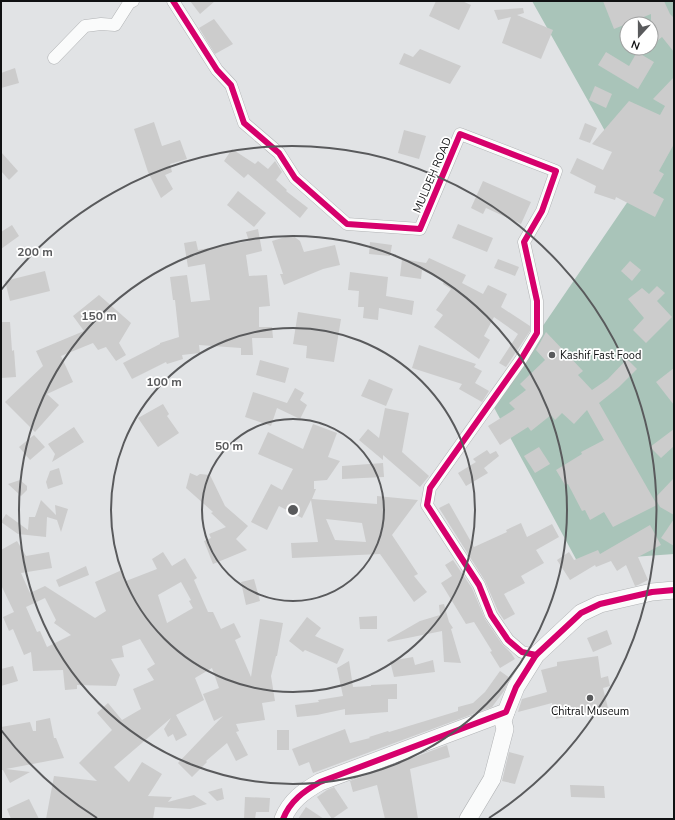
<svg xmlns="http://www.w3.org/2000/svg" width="675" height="820" font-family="'Nunito Sans',sans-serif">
	<rect width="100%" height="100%" fill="#e1e3e5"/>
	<path fill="#a9c4b9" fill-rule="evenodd" d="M532 1H674V554L577 561 491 402 637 188ZM627 24H651V48H627Z"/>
	<g fill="#ccc" fill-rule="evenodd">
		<path d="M190 1H215L200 14Z"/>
		<path d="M436 1H462L471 5 459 30 429 16Z"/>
		<path d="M603 1H664L670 14 674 18V52L662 37 651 46V14L614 29Z"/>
		<path d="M523 8 524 13 517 15 553 30 541 59 502 43 511 17 498 20 494 10Z"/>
		<path d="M214 19 233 44 215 54 199 28Z"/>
		<path d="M420 49 461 66 450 84 399 64 404 53 413 57Z"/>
		<path d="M606 52 629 66 637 52 654 62 638 89 598 65Z"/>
		<path d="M15 68 19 83 1 88V73Z"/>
		<path d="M674 77V144L659 171 664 174 653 193 664 199 655 217 616 197 615 200 594 193 596 186 570 173 577 158 603 170 612 152 592 144 629 101 660 115 665 106 653 99Z"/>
		<path d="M595 86 612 94 606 108 589 100Z"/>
		<path d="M154 122 162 146 180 140 187 159 170 164 172 172 165 175 173 189 161 198 148 172 134 129Z"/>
		<path d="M585 123 597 128 590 143 579 139Z"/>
		<path d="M404 130 426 136 419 159 398 153Z"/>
		<path d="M232 149 255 164 258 161 268 169 275 161 282 172 276 180 287 190 286 191 308 208 300 218 248 174 244 178 224 161Z"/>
		<path d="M1 152 18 171 9 180 1 171Z"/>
		<path d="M483 181 531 202 521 224 486 208 483 214 471 208Z"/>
		<path d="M238 191 266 213 254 227 227 205Z"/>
		<path d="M458 224 493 238 487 252 452 238Z"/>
		<path d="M12 225 19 236 1 249V232Z"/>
		<path d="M258 229 262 251 246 255 249 276 267 275 270 306 259 307V327H272L273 338H252L253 355H241V348L199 345 200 353 182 355 183 359 167 364 166 362 132 379 123 363 160 344V343L179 337 175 300H173L170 277 187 275 191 302 210 300 205 264 188 267 184 243 196 241 198 250 249 241 246 232Z"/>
		<path d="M292 235 300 241 304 252 335 245 340 265 323 269 284 285 280 274H283L272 241Z"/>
		<path d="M370 242 392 245 390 256 369 254Z"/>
		<path d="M429 258 466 275 462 283 483 294 488 285 507 294 501 307 530 326V331L506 367 499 363 518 334 494 317 484 336 490 340 479 359 434 327 443 315 436 310 451 289 443 284 444 281 422 270 421 279 400 276 402 259 426 263Z"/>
		<path d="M498 259 519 267 515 276 494 268Z"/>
		<path d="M630 261 641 270 632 281 621 271Z"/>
		<path d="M45 271 50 291 10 301 5 281Z"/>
		<path d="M350 272 388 277 386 296 414 301 412 315 379 308 378 320 363 318 364 307H358L359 291 348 290Z"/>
		<path d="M657 286 665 293 657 301 672 317 646 343 633 330 644 318 628 299 642 288 649 294Z"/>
		<path d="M99 295 131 323 119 343 126 355 116 361 106 347 98 350 93 343 61 356 73 382 47 394 59 405 35 432 5 402 43 366 36 351 84 331 73 316Z"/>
		<path d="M298 312 341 319 334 362 306 358 307 346 293 344Z"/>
		<path d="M1 322H10L12 351 14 350 16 377 1 378Z"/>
		<path d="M546 332 583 371 578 375 592 390 608 379 627 359 637 369 619 387 599 403 657 505 613 527 604 512 590 520 585 510 582 511 568 484 565 485 556 470 582 454 581 452 604 440 587 410 574 424 562 413 555 420 551 415 531 431 528 427 500 445 488 426 515 409 509 403 526 390 520 384 545 360 536 350Z"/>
		<path d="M419 345 476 364 474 367 482 371 475 383 489 391 482 402 459 389 462 384 412 368Z"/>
		<path d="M260 360 289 368 285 383 256 375Z"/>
		<path d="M674 368V405L656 382Z"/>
		<path d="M369 379 393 389 386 406 361 396Z"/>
		<path d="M295 388 304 393 300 400 307 405 300 419 277 408 271 426 245 417 253 392 287 403Z"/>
		<path d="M163 404 169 414 167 416 179 433 158 447 138 418Z"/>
		<path d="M385 408 409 413 402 452 429 476 420 487 383 455V460L359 440 368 429 379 438Z"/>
		<path d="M313 424 337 433 328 457 340 461 327 480 314 481V489H316L312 499 377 504V496L418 500 392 535 418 574 414 576 427 592 414 602 380 554 292 558 291 543 318 542 311 500 302 518 279 506 267 530 251 522 271 484 282 490 293 469 258 454 268 432 303 449ZM326 519 362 523 366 542 335 540Z"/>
		<path d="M74 427 84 442 52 462 55 454 48 444Z"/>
		<path d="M674 429V446L661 458 650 447Z"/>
		<path d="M34 435 45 447 30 460 19 447Z"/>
		<path d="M539 447 550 464 535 473 524 456Z"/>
		<path d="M487 450 490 454 496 451 499 456 484 468 488 473 466 486 458 473 476 462 473 459Z"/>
		<path d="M383 463 384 477 342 479V466Z"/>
		<path d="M59 468 63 484 48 489 46 482 50 471Z"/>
		<path d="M190 473 197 476 200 474 210 475 225 506 248 526 236 539 247 550 213 564 204 541 211 538 209 534 226 527 211 513 213 512 186 488Z"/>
		<path d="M674 478V515L660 507 655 498Z"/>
		<path d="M20 480 27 486V490L21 496 8 484Z"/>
		<path d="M41 500 56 515 55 505 68 509 61 532 57 520 47 517 46 537 18 534 1 522 6 514 28 530 29 517H35Z"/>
		<path d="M449 503 474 547 507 532 506 530 521 523 527 537 552 524 559 537 536 550 544 563 521 576 525 583 504 594 515 614 504 620 498 611 485 581 439 508Z"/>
		<path d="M674 519V546L661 538Z"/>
		<path d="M650 525 661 545 638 557 648 580 638 585 635 586 626 565 617 571 611 561 596 567 595 565 570 580 557 560 569 552 574 560 598 550 600 554Z"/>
		<path d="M17 541 26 556 49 552 52 568 21 573 30 593 45 586 95 618 106 611 95 582 122 570 126 581 157 569 152 559 163 552 172 566 185 558 197 578 194 580 208 612H213L221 629 234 623 241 637 235 640 251 677 260 619 283 623 277 656H276L271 676 275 701 262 703 265 720 236 724 239 731 236 732 248 755 236 761 227 743 206 761 207 762 192 777 178 763 223 716 214 721 203 694 219 688 212 668 195 678 204 700 176 715 187 735 176 741 173 734 168 737 164 729 171 718 114 767 129 782 142 762 162 774 148 796 172 797 168 802 194 795 207 804 190 809 155 807 153 819H46L54 776 97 781 79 763 112 730 97 713 108 703 122 720 141 709 133 689 154 680 147 669 155 664 140 639 122 646 124 657 111 659 120 675 116 686 77 685V689L65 690 63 670 33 671 31 652 24 655 13 629 9 631 3 617 14 612 1 585V550ZM181 582 191 600 189 601 193 608 167 623 158 595ZM45 598 56 620 54 623 71 635 47 647 40 631 37 632 26 607Z"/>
		<path d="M453 560 472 588 485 619 502 644 511 653 515 659 500 668 490 652 492 651 474 622 466 624 441 583 452 576 445 565Z"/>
		<path d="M86 566 89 575 59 587 56 580Z"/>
		<path d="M254 579 260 601 246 605 241 582Z"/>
		<path d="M444 604 449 622 453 628 451 629 461 663 444 662 442 631 388 642 387 640 420 621 440 615 439 605Z"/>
		<path d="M377 616V629H360L359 617Z"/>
		<path d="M307 617 321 628 315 636 344 649 337 664 305 650 303 652 289 641Z"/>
		<path d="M607 630 612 644 593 652 587 638Z"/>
		<path d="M598 656 601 678 608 676 610 686 603 688 608 708 556 719 552 703 518 712 522 699 547 692 541 670 557 666V662Z"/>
		<path d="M413 657 415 665 433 660 435 672 394 677 390 661Z"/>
		<path d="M349 661 353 687 371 686V685L397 684V699H388V712L345 715V709L317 715 297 717 295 705 319 702 318 700 343 696 337 668Z"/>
		<path d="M13 666 18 681 1 686V669Z"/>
		<path d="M500 671 510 678 504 691 492 707 313 773 309 762 299 766 292 749 345 729 350 743 370 738 369 737 388 731 389 732 458 711V707L473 703 485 692Z"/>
		<path d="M50 718 54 738H56L64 758 6 769 30 772 10 783 3 770H1V727L30 722 33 731H36V721Z"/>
		<rect x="277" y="730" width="12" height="20"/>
		<path d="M447 745 450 757 410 769 418 819H385L377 785 353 792 350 781Z"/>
		<path d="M509 752 524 756 515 784 502 781Z"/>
		<path d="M570 785 604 786 605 798 571 797Z"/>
		<path d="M334 787 348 808 332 819 317 797 327 790Z"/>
		<path d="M222 788 224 799 217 801 208 792Z"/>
		<path d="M245 797 270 798 269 812H256L255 819H244Z"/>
		<path d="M29 799 39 819H11L7 809Z"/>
		<path d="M306 807 324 819H298Z"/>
	</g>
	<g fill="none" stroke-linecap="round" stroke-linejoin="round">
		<g stroke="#b1b3b5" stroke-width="13">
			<g id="street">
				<path d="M173 1 217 70 231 85 244 123 279 153 295 178 347 224 420 229 460 134 556 171 542 211 524 242 537 301V333L520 361 430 488 427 505 479 585 491 615 508 640 522 652 536 655"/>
				<path d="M54 58 85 26 101 24 115 25 129 3 133 1"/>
			</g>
		</g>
		<g stroke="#b1b3b5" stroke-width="18">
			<g id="secondary">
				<path d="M283 819C290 801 304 791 320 782L506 712 516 687 536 655 581 613 600 604 652 592 674 590"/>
				<path d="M468 819 492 779 505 729 503 721 506 712"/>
			</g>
		</g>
		<use href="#street" stroke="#fafbfb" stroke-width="12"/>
		<use href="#secondary" stroke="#fafbfb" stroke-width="17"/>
		<g stroke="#fff" stroke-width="8">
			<g id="cycleway">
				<path d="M173 1 217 70 231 85 244 123 279 153 295 178 347 224 420 229 460 134 556 171 542 211 524 242 537 301V333L520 361 430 488 427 505 479 585 491 615 508 640 522 652 536 655"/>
				<path d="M283 819C290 801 304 791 320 782L506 712 516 687 536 655 581 613 600 604 652 592 674 590"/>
			</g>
		</g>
		<use href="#cycleway" stroke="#d6006c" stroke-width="6"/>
	</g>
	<g fill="none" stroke="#595a5c" stroke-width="2">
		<circle cx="293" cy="510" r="91"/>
		<circle cx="293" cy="510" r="182"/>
		<circle cx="293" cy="510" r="274"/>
		<path d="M97 818A365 365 0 0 1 1 730M1 290A365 365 0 1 1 489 818"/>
	</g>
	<g fill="#595a5c" stroke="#fff" stroke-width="1.5">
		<circle cx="552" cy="355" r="4"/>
		<circle cx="590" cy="698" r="4"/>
	</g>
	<g text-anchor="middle" stroke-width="3.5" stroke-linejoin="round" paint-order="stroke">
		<g font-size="11" fill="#101112" stroke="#fff">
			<text transform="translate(432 175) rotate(-67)" y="4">MULDEH ROAD</text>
		</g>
		<g font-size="11" fill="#101112" stroke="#fff" text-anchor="start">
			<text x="560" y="359">Kashif Fast Food</text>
			<text x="590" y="715" text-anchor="middle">Chitral Museum</text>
		</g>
	</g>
	<circle cx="293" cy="510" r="6" fill="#595a5c" stroke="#fff" stroke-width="2"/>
	<g font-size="12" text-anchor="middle" font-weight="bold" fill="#595a5c" stroke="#fff" stroke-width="3.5" stroke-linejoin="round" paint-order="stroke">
		<text x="35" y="256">200 m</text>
		<text x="99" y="320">150 m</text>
		<text x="164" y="386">100 m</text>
		<text x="229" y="450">50 m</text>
	</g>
	<rect width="675" height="820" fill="none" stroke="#101112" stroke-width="4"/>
	<g transform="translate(639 36) rotate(201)"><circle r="19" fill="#ffffff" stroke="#9fa0a0"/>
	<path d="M0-3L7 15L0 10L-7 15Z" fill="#595a5c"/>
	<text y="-6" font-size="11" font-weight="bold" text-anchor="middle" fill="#101112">N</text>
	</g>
</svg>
